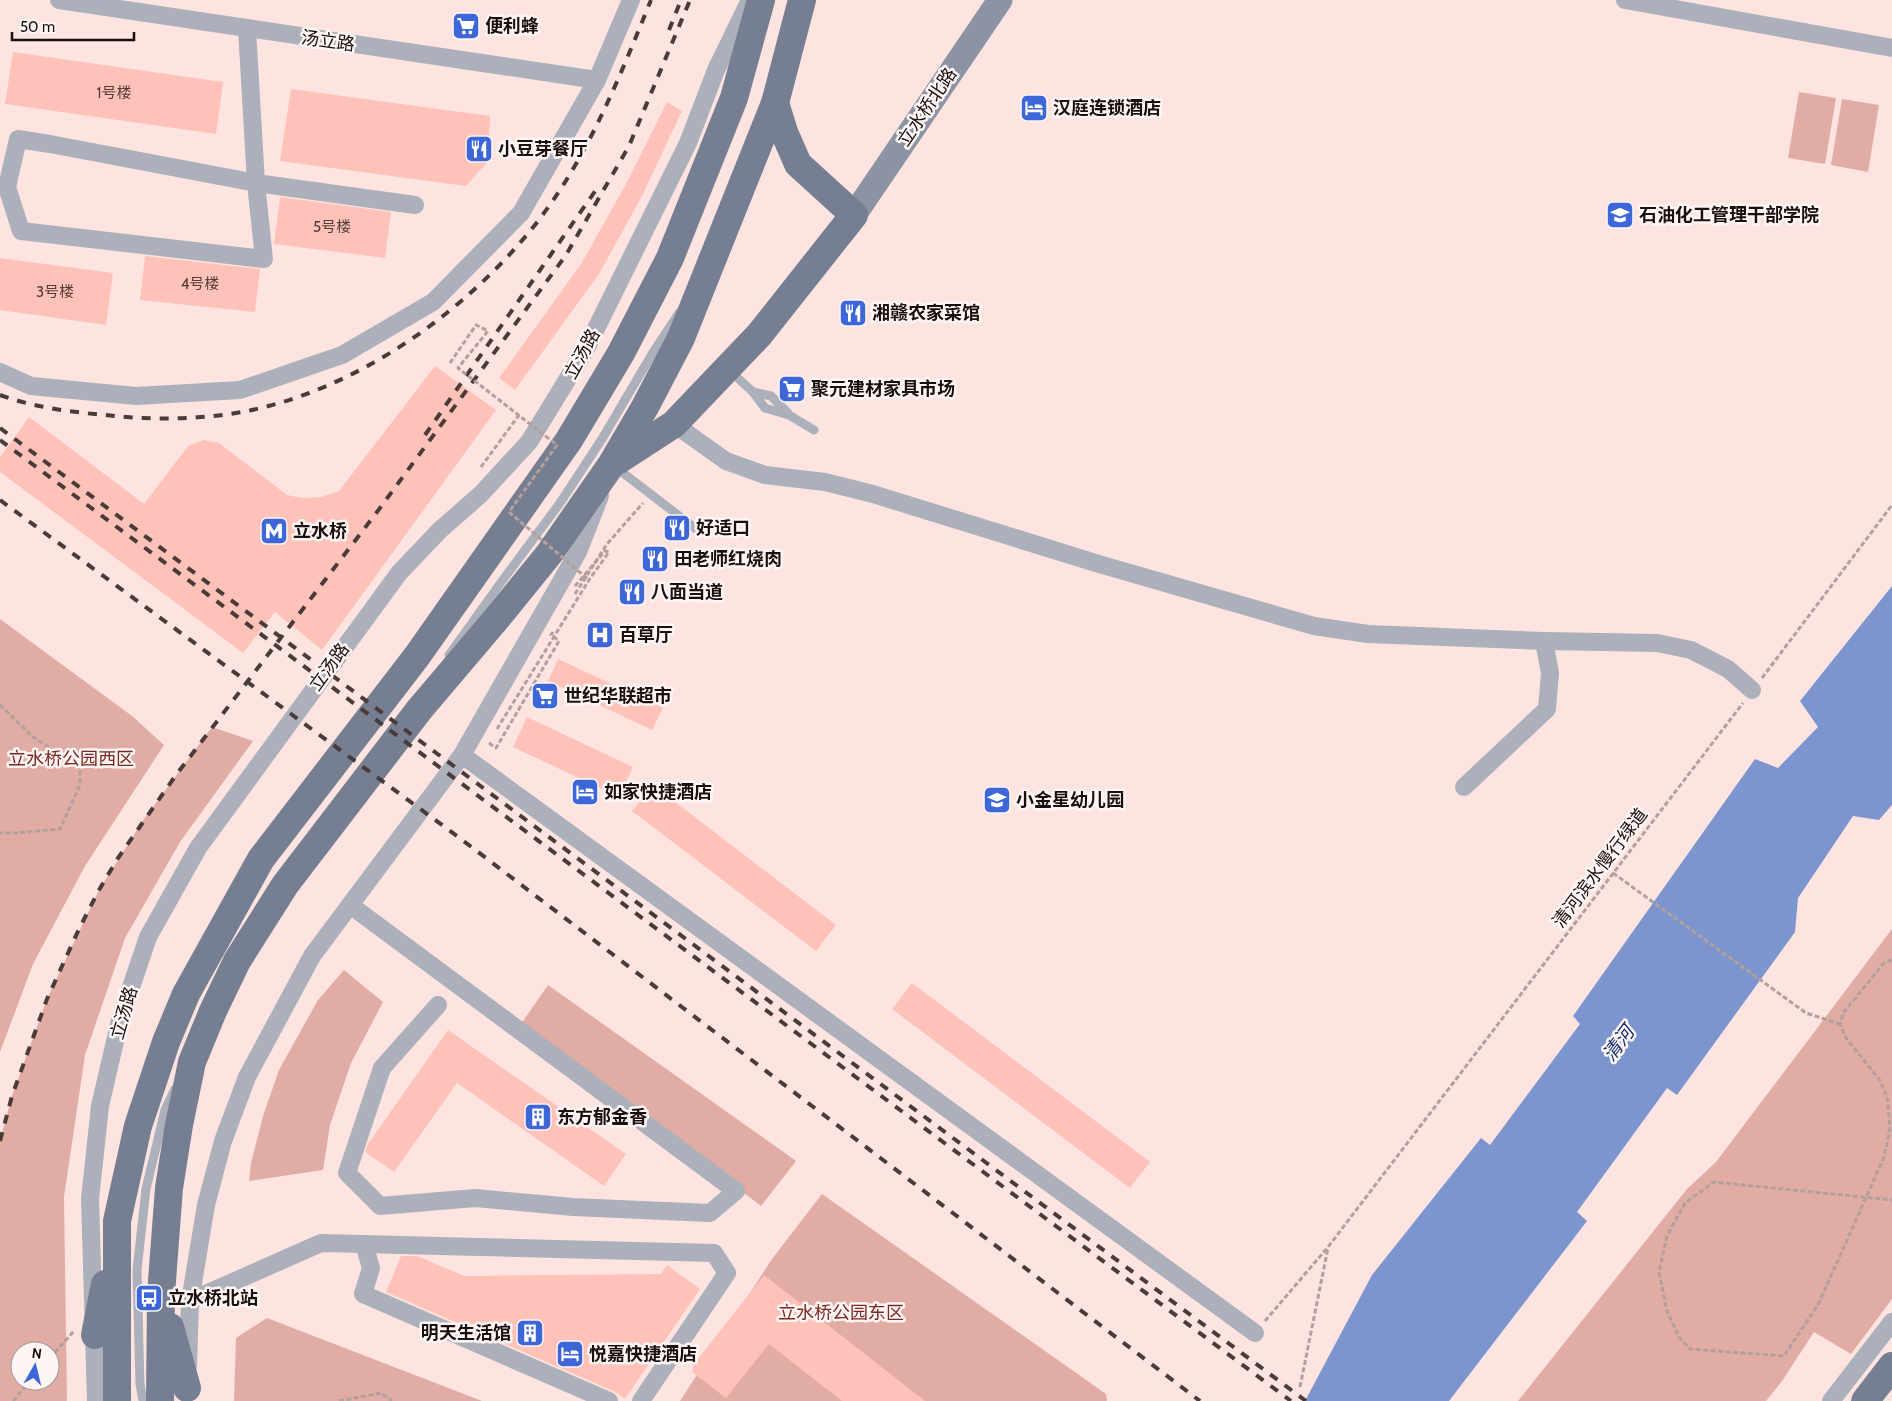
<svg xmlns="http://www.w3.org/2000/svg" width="1892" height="1401" font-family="Cabin,'Noto Sans SC',sans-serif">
	<rect width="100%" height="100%" fill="#fde4e1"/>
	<g fill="#e0aca4" fill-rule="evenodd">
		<path d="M1799 92 1836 98 1825 164 1788 158Z"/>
		<path d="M1842 99 1879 105 1868 172 1831 165Z"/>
		<path d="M0 619 132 716 164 745 85 866 33 964 0 1052Z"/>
		<path d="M212 727 253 741 180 842 125 938 85 1055 64 1197 67 1401H0V1141L12 1096 47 999 99 890 144 819ZM20 1351H50V1381H20Z"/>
		<path d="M1892 929V1299L1851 1354 1814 1332 1782 1381 1766 1401H1518L1687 1189 1716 1162Z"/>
		<path d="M344 970 383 1002 351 1063 330 1125 323 1170 249 1181 251 1163 263 1116 279 1070 318 1000Z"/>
		<path d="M548 985 796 1161 761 1206 521 1024Z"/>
		<path d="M822 1194 1106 1394 1107 1401H680L772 1259Z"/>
		<path d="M267 1318 482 1401H234L236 1338Z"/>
	</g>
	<path fill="#7c95ce" d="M1892 586V805L1879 820 1853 816 1798 898 1795 932 1677 1095 1667 1088 1577 1212 1587 1221 1449 1401H1305L1372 1275 1481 1138 1490 1145 1580 1024 1573 1016 1755 759 1778 768 1818 727 1800 701Z"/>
	<g fill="#ffc2b9">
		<path d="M13 52 223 82 216 134 5 104Z"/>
		<path d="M291 89 490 116 488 161 466 186 280 161Z"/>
		<path d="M667 102 682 111 642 196 599 274 515 390 499 378 581 264 625 186Z"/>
		<path d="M280 197 391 212 385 258 274 244Z"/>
		<path d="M145 256 260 269 255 312 140 300Z"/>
		<path d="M0 258 113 273 106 325 0 310Z"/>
		<path d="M435 366 496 410 322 650 275 612 243 653 0 472V457L29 417 144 504 188 446 204 440 219 443 287 495 302 498 321 497 339 491Z"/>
		<path d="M558 659 663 708 652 730 548 681Z"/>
		<path d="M527 717 633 767 619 797 513 747Z"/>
		<path d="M653 785 836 925 816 951 632 811Z"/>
		<path d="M912 983 1150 1162 1130 1188 892 1009Z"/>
		<path d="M448 1030 626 1154 604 1186 457 1083 394 1172 365 1152 368 1144Z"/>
		<path d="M401 1256H417L464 1276 661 1274 667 1265 700 1289 625 1399 613 1391 386 1292Z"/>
		<path d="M764 1275 925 1401H842L769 1344 726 1398 692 1372 694 1364Z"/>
	</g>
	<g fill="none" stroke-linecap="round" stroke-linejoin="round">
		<g stroke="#b39f9c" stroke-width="3" stroke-dasharray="5 2.5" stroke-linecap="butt">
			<path d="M481 467 519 415"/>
			<path d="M575 594 607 544 643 503"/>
			<path d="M1762 678 1892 505"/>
			<path d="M0 705 32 736 80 768V785L60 829 16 833H0"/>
			<path d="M489 743 496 748 559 641 551 635 553 632"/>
			<path d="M1613 873 1806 1013 1840 1024"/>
			<path d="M1892 960 1884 963 1843 1013 1840 1024 1846 1038 1879 1079 1887 1096 1890 1129 1884 1157 1819 1303 1784 1356 1690 1349 1679 1337 1667 1311 1659 1272 1667 1236 1685 1203 1714 1182 1892 1200"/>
			<path d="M1265 1321 1328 1247 1743 703"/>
			<path d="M50 1358 74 1331"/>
			<path d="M1300 1387 1328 1248"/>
			<path d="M13 1401 30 1381"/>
			<path d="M339 1401 381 1393 392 1401"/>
		</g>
		<g stroke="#abb0ba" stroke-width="9">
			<path d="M729 370 753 392 765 408 789 415 814 430"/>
			<path d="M753 392 771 396 788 413"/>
			<path d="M614 466 700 532"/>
			<path d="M449 655 502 581 560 503 602 439 652 354 679 313"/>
			<path d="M143 1401 140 1384 137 1270 146 1189 165 1110 175 1089"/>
		</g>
		<g stroke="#abb0ba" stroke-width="18">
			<path d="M59 0 597 80"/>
			<path d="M1625 0 1892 48"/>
			<path d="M247 29 256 183 415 205"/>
			<path d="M18 139 50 144 256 183 264 259 21 231 7 187Z"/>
			<path d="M0 372 31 386 136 396 240 390 342 355 433 302 521 213 597 80 631 0"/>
			<path d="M674 424 726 461 765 475 825 482 873 494 1099 564 1314 626 1368 634 1544 641 1657 643 1691 650 1728 669 1752 690"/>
			<path d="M462 755 1255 1333"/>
			<path d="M1464 787 1547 709 1550 673 1544 641"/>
			<path d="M350 905 736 1191 710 1213 573 1207 475 1198 380 1206 347 1173 382 1068 438 1005"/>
			<path d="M364 1244 371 1268 363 1294 609 1401"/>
			<path d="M190 1301 321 1243 714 1253 727 1273 641 1401"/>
			<path d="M188 1366 190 1301 206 1205 223 1141 247 1077 312 956 462 755 578 552 600 496"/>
			<path d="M96 1401 90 1199 100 1106 120 1020 148 937 198 848 399 573 440 530 481 494 529 442 586 349 688 143 716 70 750 0"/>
			<path d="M1831 1401 1892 1322"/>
		</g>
		<path stroke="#8c93a2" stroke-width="25" d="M854 215 1000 0"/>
		<g stroke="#767f91" stroke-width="28">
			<path d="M617 461 674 424 759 335 854 215 798 164 784 132 775 103"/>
			<path d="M170 1327 187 1388"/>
			<path d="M95 1335 105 1284"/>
			<path d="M117 1401V1221L138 1126 166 1042 186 994 261 859 417 656 569 440 621 353 670 258 734 98 761 0"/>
			<path d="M160 1401 161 1294 169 1188 179 1125 192 1062 213 1011 237 961 285 885 419 710 497 618 549 554 611 465 645 407 681 338 775 103 802 0"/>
			<path d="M1865 1401 1892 1366"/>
		</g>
		<g stroke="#483b39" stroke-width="4" stroke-dasharray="9 9" stroke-linecap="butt">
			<path d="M669 30 681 0"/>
			<path d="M0 395C33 407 70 412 105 415 150 420 197 420 242 412 356 391 468 311 538 221 589 155 620 76 651 0"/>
			<path d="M0 428 1306 1401"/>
			<path d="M425 435 598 187"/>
			<path d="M0 440 1291 1401"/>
			<path d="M0 500 457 836 1200 1401"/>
			<path d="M0 1141 12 1096 47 999 79 929 99 890 118 858 176 775 377 512 566 255 629 146 690 0"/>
		</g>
		<g stroke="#b39f9c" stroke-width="3" stroke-dasharray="5 2.5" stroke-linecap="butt">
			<path d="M450 363 476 325 488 331 458 368 557 445 509 512 589 580"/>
			<path d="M497 729 589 580 609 552 605 551 575 586"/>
		</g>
	</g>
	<defs>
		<g id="supermarket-square" transform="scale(1.4375)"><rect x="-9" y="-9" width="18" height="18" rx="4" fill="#3d67d8" stroke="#fdf6f5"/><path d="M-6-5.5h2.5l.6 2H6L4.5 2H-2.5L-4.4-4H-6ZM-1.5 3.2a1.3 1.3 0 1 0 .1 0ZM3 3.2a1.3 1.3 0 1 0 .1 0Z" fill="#fff"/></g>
		<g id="hotel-square" transform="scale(1.4375)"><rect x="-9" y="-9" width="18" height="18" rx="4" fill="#3d67d8" stroke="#fdf6f5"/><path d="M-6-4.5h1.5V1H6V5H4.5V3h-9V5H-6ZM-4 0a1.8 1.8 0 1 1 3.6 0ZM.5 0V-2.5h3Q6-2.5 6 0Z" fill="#fff"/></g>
		<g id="restaurant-square" transform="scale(1.4375)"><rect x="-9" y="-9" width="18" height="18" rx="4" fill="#3d67d8" stroke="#fdf6f5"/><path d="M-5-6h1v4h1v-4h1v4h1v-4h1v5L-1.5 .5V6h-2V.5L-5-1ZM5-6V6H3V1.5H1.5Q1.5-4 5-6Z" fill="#fff"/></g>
		<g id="university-square" transform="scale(1.4375)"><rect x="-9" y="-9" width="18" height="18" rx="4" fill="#3d67d8" stroke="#fdf6f5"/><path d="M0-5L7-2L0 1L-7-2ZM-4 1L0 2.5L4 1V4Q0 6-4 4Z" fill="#fff"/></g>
		<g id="metro-square" transform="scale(1.4375)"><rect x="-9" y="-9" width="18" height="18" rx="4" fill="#3d67d8" stroke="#fdf6f5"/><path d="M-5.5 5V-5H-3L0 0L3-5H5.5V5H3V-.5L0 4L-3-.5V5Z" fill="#fff"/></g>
		<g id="hospital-square" transform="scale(1.4375)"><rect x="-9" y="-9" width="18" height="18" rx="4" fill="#3d67d8" stroke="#fdf6f5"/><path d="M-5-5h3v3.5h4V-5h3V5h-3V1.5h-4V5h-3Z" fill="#fff"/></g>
		<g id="school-square" transform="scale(1.4375)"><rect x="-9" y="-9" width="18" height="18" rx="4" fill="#3d67d8" stroke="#fdf6f5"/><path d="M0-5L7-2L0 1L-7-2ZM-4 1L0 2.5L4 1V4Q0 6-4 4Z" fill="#fff"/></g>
		<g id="building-square" transform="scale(1.4375)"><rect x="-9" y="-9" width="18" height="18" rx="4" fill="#3d67d8" stroke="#fdf6f5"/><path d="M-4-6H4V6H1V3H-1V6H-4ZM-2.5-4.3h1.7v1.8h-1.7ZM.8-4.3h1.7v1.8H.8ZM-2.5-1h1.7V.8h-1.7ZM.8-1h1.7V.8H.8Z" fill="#fff"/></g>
		<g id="bus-square" transform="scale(1.4375)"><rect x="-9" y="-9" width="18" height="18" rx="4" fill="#3d67d8" stroke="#fdf6f5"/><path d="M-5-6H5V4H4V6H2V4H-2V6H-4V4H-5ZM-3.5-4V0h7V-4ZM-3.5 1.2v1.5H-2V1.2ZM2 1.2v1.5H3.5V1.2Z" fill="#fff"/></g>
	</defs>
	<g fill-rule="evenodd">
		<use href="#supermarket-square" x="466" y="26"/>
		<use href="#hotel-square" x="1034" y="108"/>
		<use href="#restaurant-square" x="479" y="149"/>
		<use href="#university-square" x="1620" y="215"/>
		<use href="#restaurant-square" x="853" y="313"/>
		<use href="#supermarket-square" x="792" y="389"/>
		<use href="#restaurant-square" x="677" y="528"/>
		<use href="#metro-square" x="274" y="531"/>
		<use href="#restaurant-square" x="655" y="559"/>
		<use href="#restaurant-square" x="632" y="592"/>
		<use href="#hospital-square" x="600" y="635"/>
		<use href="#supermarket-square" x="545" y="696"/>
		<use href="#hotel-square" x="585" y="792"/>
		<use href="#school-square" x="997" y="800"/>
		<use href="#building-square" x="538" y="1117"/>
		<use href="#bus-square" x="149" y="1298"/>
		<use href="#building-square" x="530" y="1333"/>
		<use href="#hotel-square" x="570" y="1354"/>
	</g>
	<g text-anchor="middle" stroke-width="5" stroke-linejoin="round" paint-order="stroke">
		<g font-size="15" fill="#523c38">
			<text x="114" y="98">1号楼</text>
			<text x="332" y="232">5号楼</text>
			<text x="200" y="289">4号楼</text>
			<text x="55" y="297">3号楼</text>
		</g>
		<g font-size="18" font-weight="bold" fill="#190f0d" stroke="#fdf6f5" text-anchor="start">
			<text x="485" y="32">便利蜂</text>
			<text x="1053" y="114">汉庭连锁酒店</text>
			<text x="498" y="155">小豆芽餐厅</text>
			<text x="1639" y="221">石油化工管理干部学院</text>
			<text x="872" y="319">湘赣农家菜馆</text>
			<text x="811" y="395">聚元建材家具市场</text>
			<text x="696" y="534">好适口</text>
			<text x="293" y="537">立水桥</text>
			<text x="674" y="565">田老师红烧肉</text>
			<text x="651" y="598">八面当道</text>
			<text x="619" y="641">百草厅</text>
			<text x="564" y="702">世纪华联超市</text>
			<text x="604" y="798">如家快捷酒店</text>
			<text x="1016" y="806">小金星幼儿园</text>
			<text x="557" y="1123">东方郁金香</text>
			<text x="168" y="1304">立水桥北站</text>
			<text x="511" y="1339" text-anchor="end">明天生活馆</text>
			<text x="589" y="1360">悦嘉快捷酒店</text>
		</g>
		<g font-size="18" fill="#190f0d" stroke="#fdf6f5">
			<text transform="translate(328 41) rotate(8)" y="6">汤立路</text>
			<text transform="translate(927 107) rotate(-56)" y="6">立水桥北路</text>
			<text transform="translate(582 354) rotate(-61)" y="6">立汤路</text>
			<text transform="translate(329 667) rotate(-54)" y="6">立汤路</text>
			<text transform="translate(1600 868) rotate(-53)" y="6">清河滨水慢行绿道</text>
			<text transform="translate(124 1013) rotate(-74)" y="6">立汤路</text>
		</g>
		<g font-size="18" fill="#7c2720" stroke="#fdf6f5">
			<text x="71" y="765">立水桥公园西区</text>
			<text x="841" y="1319">立水桥公园东区</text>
		</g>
		<g font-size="19" font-style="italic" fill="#132a6d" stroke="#fdf6f5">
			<text transform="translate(1618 1043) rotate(-53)" y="7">清河</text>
		</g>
	</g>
	<g transform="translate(35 1366) rotate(8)"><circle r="24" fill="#fdf6f5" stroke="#a29a98"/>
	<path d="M0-4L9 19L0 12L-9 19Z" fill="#3d67d8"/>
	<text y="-8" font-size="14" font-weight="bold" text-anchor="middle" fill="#190f0d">N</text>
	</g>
	<path d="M12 32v8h122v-8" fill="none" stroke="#190f0d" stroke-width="2.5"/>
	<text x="20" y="32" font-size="15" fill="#190f0d" stroke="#fdf6f5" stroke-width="4" paint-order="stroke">50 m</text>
</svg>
